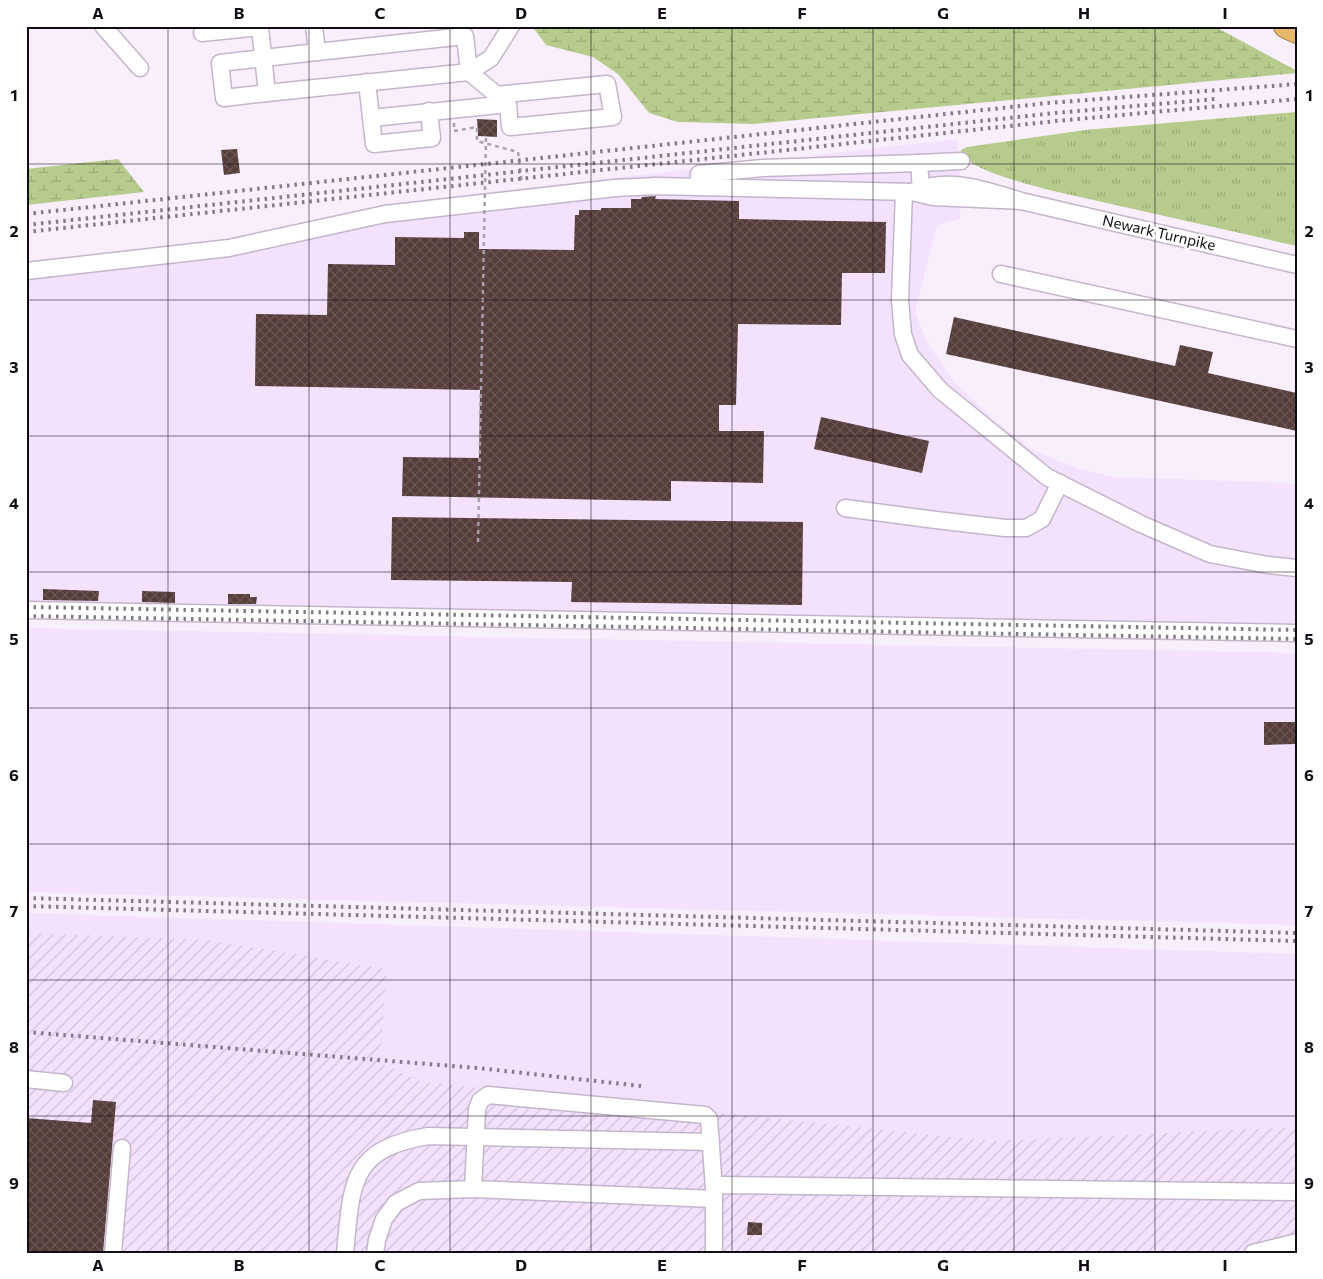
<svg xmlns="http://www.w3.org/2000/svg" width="1323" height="1279" font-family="Commissioner,sans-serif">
	<defs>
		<pattern id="industrial-furrows" width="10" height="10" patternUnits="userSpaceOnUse" patternTransform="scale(1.25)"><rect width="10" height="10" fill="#f4e1fe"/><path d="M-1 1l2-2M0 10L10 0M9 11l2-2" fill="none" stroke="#d0c0d9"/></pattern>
		<pattern id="grass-tufts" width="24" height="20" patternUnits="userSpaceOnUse" patternTransform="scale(1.25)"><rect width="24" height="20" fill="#b6cb8c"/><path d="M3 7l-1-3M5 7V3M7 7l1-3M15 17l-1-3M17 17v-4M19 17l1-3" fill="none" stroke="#9bad78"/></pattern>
		<pattern id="wetland-marsh" width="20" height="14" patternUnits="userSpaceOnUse" patternTransform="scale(1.25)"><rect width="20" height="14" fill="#b6cb8c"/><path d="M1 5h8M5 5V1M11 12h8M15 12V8" fill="none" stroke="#9bad78"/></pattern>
		<pattern id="building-cross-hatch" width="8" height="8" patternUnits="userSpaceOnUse" patternTransform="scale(1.25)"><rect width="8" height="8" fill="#553d39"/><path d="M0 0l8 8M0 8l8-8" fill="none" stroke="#695553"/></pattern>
	</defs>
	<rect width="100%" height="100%" fill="#f8eefc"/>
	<g fill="#f4e1fe">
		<path d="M957 139 960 179V219L937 225 915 312 927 342 954 382 998 423 1033 450 1076 468 1114 477 1285 483 1297 485V624L26 604V263L211 243 420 200Z"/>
		<path d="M26 628 1297 653V925L26 892Z"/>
		<path d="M26 913 1297 954V1253H26Z"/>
	</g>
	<path fill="url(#industrial-furrows)" d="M26 933 207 940 387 969 380 1063 422 1082 992 1141 1297 1127V1253H26Z"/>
	<path fill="url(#grass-tufts)" d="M1297 112V246L1049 190C1025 183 976 172 961 154V150L967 147 1085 130Z"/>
	<g fill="url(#wetland-marsh)">
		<path d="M532 26H1214L1297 71V73L754 124 678 122 649 113 618 74 593 57 546 45Z"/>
		<path d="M118 159 144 192 26 205V169Z"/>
	</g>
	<g fill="url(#building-cross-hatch)">
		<path d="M477 119 497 120V137L478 136Z"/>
		<path d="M237 149 240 173 224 175 221 150Z"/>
		<path d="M656 196 655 199 739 201V219L886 222 885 273H842L841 325 738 324 736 405H719V431H764L763 483 671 481V501L402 496 403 457 479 458 480 390 255 386 256 314 327 315 328 264 395 265V237L464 238V232H479V249L574 250 575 215H579V210H601V208H631V199H641L642 197Z"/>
		<path d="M954 317 1175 366 1180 345 1213 352 1208 373 1297 393V431L946 354Z"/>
		<path d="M821 417 929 441 922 473 814 449Z"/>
		<path d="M392 517 803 522 802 605 571 602 572 582 391 580Z"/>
		<path d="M43 589 99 591 98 601 43 600Z"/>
		<path d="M142 591 175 592V603L142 602Z"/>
		<path d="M228 594H250V597H257L256 604H228Z"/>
		<path d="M1264 722H1295V744L1264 745Z"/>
		<path d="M93 1100 116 1102 103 1253H26V1118L91 1123Z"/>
		<path d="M748 1222 762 1223V1235H747Z"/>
	</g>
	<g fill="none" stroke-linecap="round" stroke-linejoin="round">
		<g stroke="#c4b5cb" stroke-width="19">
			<g id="minor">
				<path d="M103 26 140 68"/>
				<path d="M314 26 317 52 465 36 469 72 503 100"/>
				<path d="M202 33 260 27 267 93 224 98 220 63 317 52"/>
				<path d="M367 82 374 144 432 138 429 111"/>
				<path d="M267 93 469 72 491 58 511 26"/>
				<path d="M372 118 508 104 510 127 613 117 607 84 495 95"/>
				<path d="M919 163 961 161"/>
				<path d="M698 187 699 174 763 168 919 163 921 189"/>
				<path d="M904 192 900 300 903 334 910 355 940 390 1047 477 1141 524 1210 554 1268 565 1297 568"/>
				<path d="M1021 201 933 197 912 192C948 176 985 190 1021 201L1297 265"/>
				<path d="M26 271 229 248 385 214 615 188 656 186 912 192"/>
				<path d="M1001 274 1297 339"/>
				<path d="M845 508 936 520 1005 528H1026L1042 519 1060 483"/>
				<path d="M26 610 1297 633"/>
				<path d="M26 1079 64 1083"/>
				<path d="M473 1189 477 1109 480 1101 488 1095 705 1115 709 1119 714 1189"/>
				<path d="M113 1253 122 1148"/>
				<path d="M345 1253C352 1184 349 1149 428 1136L711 1142"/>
				<path d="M375 1253 377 1240 384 1219 396 1203 419 1191 473 1189 714 1199"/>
				<path d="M714 1253V1189L720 1185 1297 1192"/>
				<path d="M1253 1253 1297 1242"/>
			</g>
		</g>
		<g stroke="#9c7c4d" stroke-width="26">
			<path id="highway" d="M1286 26 1297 31"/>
		</g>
		<path stroke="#a8a0ac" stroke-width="2.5" stroke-dasharray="4 4" stroke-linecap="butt" d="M454 123V131L477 127V141L518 152 522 184"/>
		<use href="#minor" stroke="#fff" stroke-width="16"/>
		<use href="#highway" stroke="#e7b76b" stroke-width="24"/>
		<g stroke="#827b86" stroke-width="4" stroke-dasharray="2.5 5" stroke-linecap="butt">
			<path d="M26 214 937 115 1048 103 1297 84"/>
			<path d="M26 225 1055 113 1215 99"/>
			<path d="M26 232 1056 121 1297 99"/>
			<path d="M26 607 1297 630"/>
			<path d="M26 616 1297 639"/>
			<path d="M26 898 1297 933"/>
			<path d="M26 906 1297 941"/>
			<path d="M26 1032 478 1068 641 1086"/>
		</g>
		<path stroke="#a8a0ac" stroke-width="2.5" stroke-dasharray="4 4" stroke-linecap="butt" d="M478 542 486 136"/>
	</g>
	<path fill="none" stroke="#120d15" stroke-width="1" stroke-opacity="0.55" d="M168 26V1253M309 26V1253M450 26V1253M591 26V1253M732 26V1253M873 26V1253M1014 26V1253M1155 26V1253M26 164H1297M26 300H1297M26 436H1297M26 572H1297M26 708H1297M26 844H1297M26 980H1297M26 1116H1297"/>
	<g text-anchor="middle" stroke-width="5" stroke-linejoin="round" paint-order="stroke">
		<g font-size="15" fill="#120d15" stroke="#fff">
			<text transform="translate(1159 233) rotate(13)" y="5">Newark Turnpike</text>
		</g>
	</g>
	<rect width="1323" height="1279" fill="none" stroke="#ffffff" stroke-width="55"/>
	<rect x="28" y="28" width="1268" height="1224" fill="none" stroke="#120d15" stroke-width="2"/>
	<g font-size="16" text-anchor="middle" font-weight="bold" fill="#120d15">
		<text x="98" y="19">A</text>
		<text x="239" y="19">B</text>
		<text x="380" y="19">C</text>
		<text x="521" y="19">D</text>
		<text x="662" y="19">E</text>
		<text x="802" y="19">F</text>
		<text x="943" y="19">G</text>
		<text x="1084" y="19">H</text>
		<text x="1225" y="19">I</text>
		<text x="14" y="101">1</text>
		<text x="1309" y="101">1</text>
		<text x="14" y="237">2</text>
		<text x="1309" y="237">2</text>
		<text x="14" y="373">3</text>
		<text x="1309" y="373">3</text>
		<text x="14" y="509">4</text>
		<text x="1309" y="509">4</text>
		<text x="14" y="645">5</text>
		<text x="1309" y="645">5</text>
		<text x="14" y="781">6</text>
		<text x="1309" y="781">6</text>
		<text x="14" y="917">7</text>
		<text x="1309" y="917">7</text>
		<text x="14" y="1053">8</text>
		<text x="1309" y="1053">8</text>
		<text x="14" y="1189">9</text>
		<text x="1309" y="1189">9</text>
		<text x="98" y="1271">A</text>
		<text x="239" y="1271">B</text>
		<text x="380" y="1271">C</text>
		<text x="521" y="1271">D</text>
		<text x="662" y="1271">E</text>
		<text x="802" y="1271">F</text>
		<text x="943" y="1271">G</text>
		<text x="1084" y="1271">H</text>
		<text x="1225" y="1271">I</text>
	</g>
</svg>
